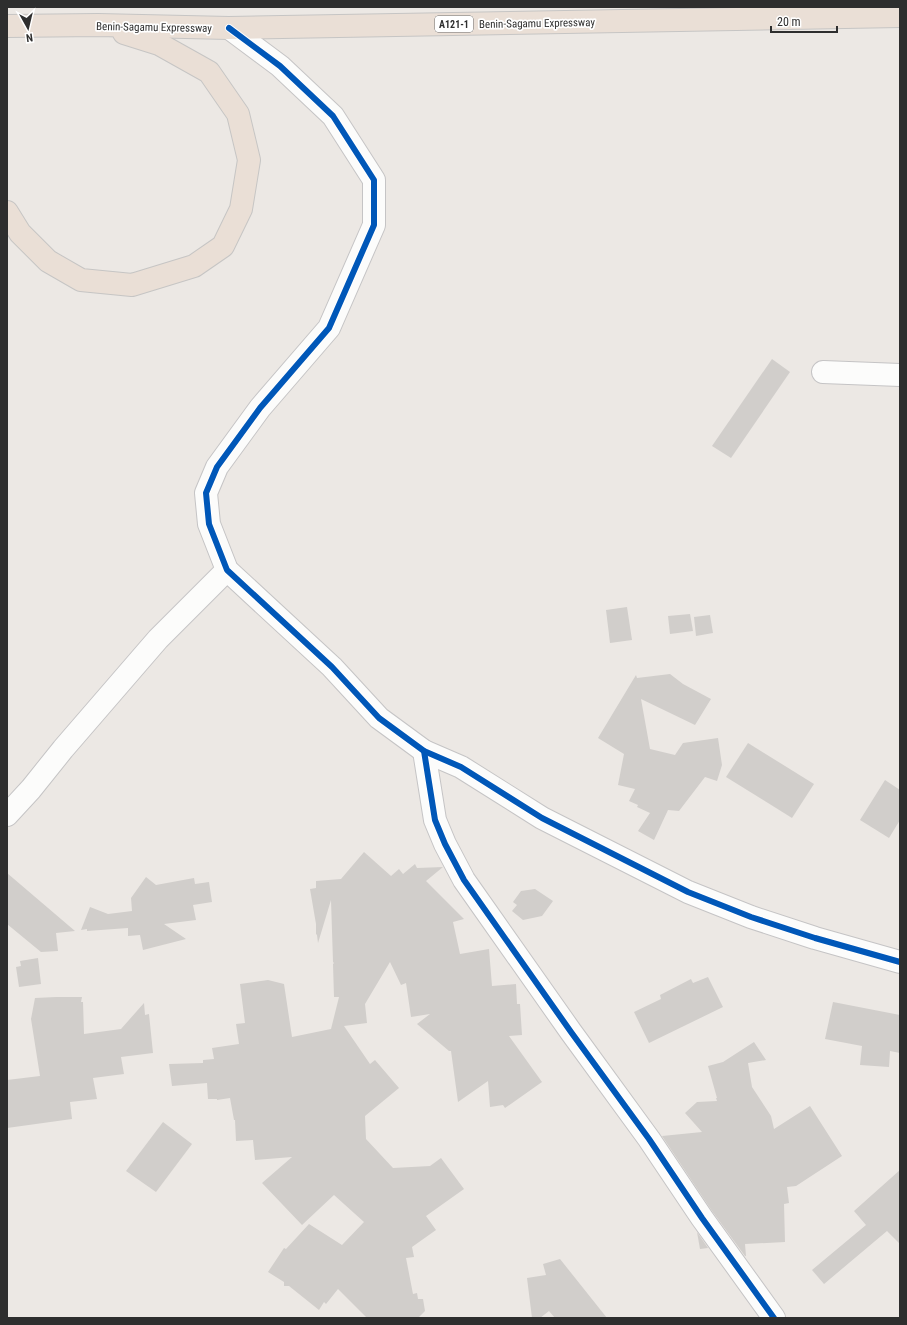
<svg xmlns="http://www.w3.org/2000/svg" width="907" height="1325" font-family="'Roboto Condensed',sans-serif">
	<rect width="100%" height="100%" fill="#ece8e4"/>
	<g fill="#d1cecb">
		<path d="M772 359 790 372 731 458 712 446Z"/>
		<path d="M627 607 632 640 610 643 606 610Z"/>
		<path d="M690 614 693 631 670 634 668 616Z"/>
		<path d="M710 615 713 633 696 636 694 617Z"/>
		<path d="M670 674 683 684 711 699 695 725 641 699 650 749 675 755 683 743 718 738 722 765 717 781 705 777 679 811 668 810 654 840 638 831 650 813 637 807 638 805 629 801 635 789 618 785 624 754 598 738 636 675 637 678Z"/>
		<path d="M748 743 814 784 792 818 726 777Z"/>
		<path d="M885 780 900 790V820L889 838 860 820Z"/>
		<path d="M364 852 391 876 399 869 403 874 415 864 417 868 443 867 426 881 464 919 453 922 460 954 489 949 492 986 516 984 517 1004H520L522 1035 509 1036 542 1082 505 1108 503 1105 490 1107 488 1081 458 1102 451 1051H449L417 1024 430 1014 411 1017 406 983 401 985 390 962 365 1004 367 1023 344 1026 370 1064 375 1060 399 1088 365 1116 366 1139 393 1168 430 1166 441 1158 464 1189 426 1216 436 1230 412 1247 414 1257 406 1258 413 1294 417 1293 418 1299H423L425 1311 418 1318H367L338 1289 326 1304 324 1302 319 1310 289 1286H284V1282L268 1272 284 1248 286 1249 309 1224 342 1245 364 1222 334 1195 302 1225 262 1183 292 1157 255 1160 253 1140 236 1141 235 1120H234L230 1098 217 1100V1099H208L207 1083 172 1086 169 1064 203 1063V1060L214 1059 212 1048 239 1044 236 1024 245 1023 240 984 268 980 284 984 292 1037 331 1029 339 997H334L333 964 334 963 333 962 331 900 318 943 317 935 316 934V924L310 889 316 888V881L341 879Z"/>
		<path d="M7 873 75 931 56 933 58 951 41 952 7 924Z"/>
		<path d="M146 877 156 885 194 878 195 884 209 882 212 902 193 905 196 920 164 924 186 939 143 950 140 935 128 936V928L87 931V929L81 930 90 907 108 914 132 911 131 898Z"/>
		<path d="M535 889 553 901 542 916 523 920 512 911 517 905 513 902 521 891Z"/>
		<path d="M38 958 41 984 19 987 16 967 21 966 20 961Z"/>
		<path d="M708 977 723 1007 649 1043 634 1012 661 999 660 995 691 979 693 983Z"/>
		<path d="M56 997H82L81 1002H83L84 1034 121 1029 144 1003 145 1015 149 1014 153 1053 121 1057 124 1074 93 1078 97 1099 70 1102 72 1119 7 1128V1080L40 1076 31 1019 35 998Z"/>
		<path d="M833 1002 900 1015V1053L890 1051 889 1067 860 1065 862 1046 825 1039Z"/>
		<path d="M754 1042 766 1060 748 1063 752 1087 771 1116 774 1129 810 1106 842 1156 796 1186 787 1187 789 1203 784 1204 785 1242 745 1244 746 1256H745L712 1211 662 1136 702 1132 685 1113 697 1102 717 1101 716 1098H717L708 1066 723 1062Z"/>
		<path d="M163 1122 192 1144 156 1192 126 1171Z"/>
		<path d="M900 1170V1244L887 1231 824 1284 812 1270 866 1225 854 1211Z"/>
		<path d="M697 1232 708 1248 700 1249Z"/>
		<path d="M560 1259 607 1318H555L549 1311 540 1318H532L527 1278 546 1275 543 1264Z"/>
	</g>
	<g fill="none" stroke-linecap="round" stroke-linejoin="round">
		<g stroke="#c5c4c5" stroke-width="24">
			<g id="minor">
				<path d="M229 28 280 66 333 116 374 180V225L329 328 260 408 217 467 206 493 209 524 227 570 332 667 379 718 424 751 461 767 542 818 688 892 751 917 815 938 900 962"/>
				<path d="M823 372 900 375"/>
				<path d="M424 751 435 820 445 844 464 880 571 1032 649 1139 702 1218 774 1318"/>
				<path d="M7 815 31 789 63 749 158 639 227 570"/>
			</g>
		</g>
		<g stroke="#c6c5c4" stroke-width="24">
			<g id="highway">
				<path d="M7 26 98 25 229 28 900 16"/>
				<path d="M7 212 20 233 48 261 81 280 132 285 194 266 223 246 241 209 249 160 238 114 209 72 159 44 124 33"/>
			</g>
		</g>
		<use href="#minor" stroke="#fcfcfb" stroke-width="22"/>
		<use href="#highway" stroke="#eadfd6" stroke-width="22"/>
		<g stroke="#fff" stroke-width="8">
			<g id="cycleway">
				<path d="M229 28 280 66 333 116 374 180V225L329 328 260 408 217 467 206 493 209 524 227 570 332 667 379 718 424 751 461 767 542 818 688 892 751 917 815 938 900 962"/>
				<path d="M424 751 435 820 445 844 464 880 571 1032 649 1139 702 1218 774 1318"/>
			</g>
		</g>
		<use href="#cycleway" stroke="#0057b8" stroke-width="6"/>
	</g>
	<g text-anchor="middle" stroke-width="3.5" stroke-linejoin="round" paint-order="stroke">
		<rect fill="#fff" stroke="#6d6d6d" stroke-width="1" x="435" y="16" width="38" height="16" rx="3"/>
		<g font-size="10" font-weight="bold" fill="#2e2e2e">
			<text x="454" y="28">A121-1</text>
		</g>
		<g font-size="11" fill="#2e2e2e" stroke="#fff">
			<text transform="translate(537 23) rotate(-1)" y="4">Benin-Sagamu Expressway</text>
			<text transform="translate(154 27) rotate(1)" y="4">Benin-Sagamu Expressway</text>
		</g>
	</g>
	<rect width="907" height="1325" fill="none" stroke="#2e2e2e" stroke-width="16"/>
	<g transform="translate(28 28) rotate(172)" stroke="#ffffff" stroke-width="3" paint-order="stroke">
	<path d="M0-3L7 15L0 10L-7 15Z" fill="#2e2e2e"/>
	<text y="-6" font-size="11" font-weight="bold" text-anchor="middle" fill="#2e2e2e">N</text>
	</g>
	<path d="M771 26v6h66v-6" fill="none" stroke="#2e2e2e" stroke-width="2"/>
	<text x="777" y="26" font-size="12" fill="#2e2e2e" stroke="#ffffff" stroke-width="3" paint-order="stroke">20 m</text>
</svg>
